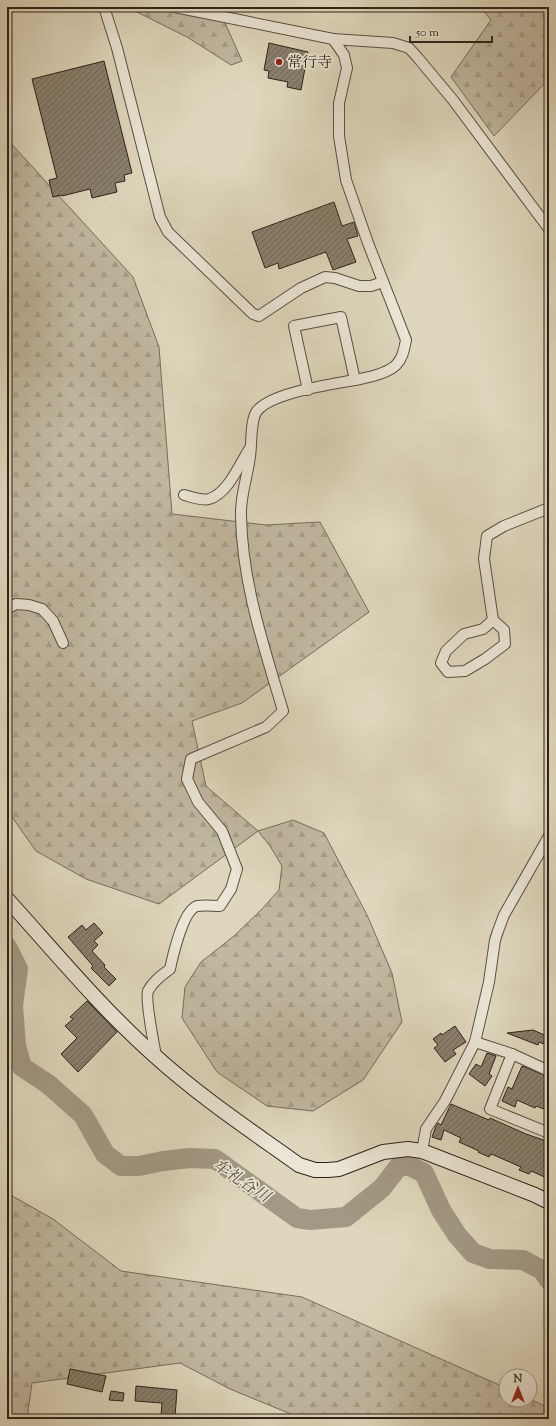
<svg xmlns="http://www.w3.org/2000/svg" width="556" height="1426" font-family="'Sorts Mill Goudy','Noto Serif JP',serif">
	<defs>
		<pattern id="forest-firs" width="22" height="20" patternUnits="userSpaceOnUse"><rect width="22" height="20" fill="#c0b8a1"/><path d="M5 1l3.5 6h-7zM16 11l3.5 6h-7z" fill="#a59e8a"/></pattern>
		<pattern id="building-hatch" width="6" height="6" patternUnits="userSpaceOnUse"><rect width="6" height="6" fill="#89806e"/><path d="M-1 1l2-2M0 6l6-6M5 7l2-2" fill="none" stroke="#706859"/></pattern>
	</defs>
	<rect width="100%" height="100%" fill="#ded7bd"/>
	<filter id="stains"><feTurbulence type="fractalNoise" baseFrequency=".005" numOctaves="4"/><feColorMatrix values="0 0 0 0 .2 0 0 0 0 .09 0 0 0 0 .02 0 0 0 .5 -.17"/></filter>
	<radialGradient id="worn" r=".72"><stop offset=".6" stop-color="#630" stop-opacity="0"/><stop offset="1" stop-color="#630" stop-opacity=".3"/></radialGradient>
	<g fill="url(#forest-firs)" stroke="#766d5c">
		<path d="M127 7H218L242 61 231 65 187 37Z"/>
		<path d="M478 7H549V79L494 136 451 77 491 20 481 8Z"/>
		<path d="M7 139 133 277 159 347 172 514 266 525 320 522 369 612 242 703 192 721 206 786 258 831 293 820 324 833 367 915 392 973 402 1022 363 1080 313 1111 267 1106 217 1072 182 1018 185 987 201 962 234 936 262 909 279 890 282 866 270 846 258 831 159 904 86 879 36 851 7 810Z"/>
		<path d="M7 1193 53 1219 121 1271 302 1297 506 1388V1400L530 1399 549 1408V1419H303L230 1389 180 1363 32 1383 27 1419H7Z"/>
	</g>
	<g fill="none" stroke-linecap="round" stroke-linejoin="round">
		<path stroke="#a29985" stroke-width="20" d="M7 947 18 969 13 1005 16 1046 22 1067 48 1084 83 1115 105 1154 121 1166H139L163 1161 190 1158 215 1159 297 1218 310 1220 346 1217 382 1188 399 1166H410L424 1173 441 1210 457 1235 473 1253 490 1259 523 1260 542 1270 549 1280"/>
	</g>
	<g fill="url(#building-hatch)" stroke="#2d2218">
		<path d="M269 43 308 52 301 90 287 87 288 82 268 78 269 71 264 70Z"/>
		<path d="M104 61 132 173 124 175 125 181 115 183 117 192 92 198 90 189 62 196V195L53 197 49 180 57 178 32 79Z"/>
		<path d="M334 202 342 226 354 222 358 236 347 239 356 262 333 270 326 252 279 269 278 263 265 268 252 232Z"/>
		<path d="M94 923 103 933 94 941 98 945 92 951 105 965 104 967 116 979 109 986 91 968 93 966 68 937 82 925 86 930Z"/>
		<path d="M87 1001 117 1032 78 1072 61 1054 77 1038 65 1026 73 1019 70 1017Z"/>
		<path d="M455 1026 466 1042 453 1050 456 1054 445 1062 434 1048 438 1045 433 1039 441 1033 442 1035Z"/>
		<path d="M533 1030 549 1037V1046L539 1042 538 1045 507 1033Z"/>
		<path d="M487 1053 496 1056 489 1074 492 1076 485 1086 469 1074 476 1064 481 1067Z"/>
		<path d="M522 1066 549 1077V1111L536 1106 535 1108 517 1100 515 1107 502 1101 508 1087 512 1089Z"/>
		<path d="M451 1104 489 1120 490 1118 526 1134 549 1142V1179L531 1171 529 1174 519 1170 521 1167 496 1156 491 1154 489 1157 478 1152 479 1151 459 1142 461 1138 444 1130 441 1140 432 1137 436 1126 438 1123 441 1125Z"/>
		<path d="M70 1369 106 1376 102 1392 67 1384Z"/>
		<path d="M136 1386 177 1390 175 1417 161 1416 162 1403 135 1401Z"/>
		<path d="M111 1391 124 1393 123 1401 109 1400Z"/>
	</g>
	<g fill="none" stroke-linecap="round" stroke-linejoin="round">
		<g stroke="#594f41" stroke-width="12">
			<g id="street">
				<path d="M104 7 117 48 160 217 168 232 253 314 259 316 301 288 325 277 335 278 359 286H371L383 282"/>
				<path d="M175 7 333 39 393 43 409 48 418 58 453 100 549 229"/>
				<path d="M308 390 294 326 341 317 355 380"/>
				<path d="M184 495C192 497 201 501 209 499 228 494 240 463 250 448"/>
				<path d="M7 609 16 604 29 605 42 609 53 621 63 643"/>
				<path d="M493 620 483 629 464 634 446 651 441 663 448 672 465 671 485 659 505 644 504 630 493 620 484 559 487 536 504 526 549 508"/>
				<path d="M475 1042 512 1054 490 1109 549 1133"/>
				<path d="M512 1054 549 1071"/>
				<path d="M156 1056C154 1045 145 999 148 991 153 981 162 975 170 969 173 955 183 910 197 906 204 905 213 906 220 906L231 889 237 869 222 831 198 802 187 779 191 759 266 727 283 711C264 647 242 582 241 516 240 495 248 476 250 456 252 444 250 420 257 411 272 392 335 384 360 379 370 377 388 373 396 365 403 358 404 349 406 340L368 243 346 180 339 136V103L347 68 344 55 333 39"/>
				<path d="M422 1151 426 1129 445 1101 475 1042 489 982 495 940 498 931 504 915 549 836"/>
			</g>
		</g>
		<g stroke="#2d2218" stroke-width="16">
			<path id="secondary" d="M7 899C55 952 101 1008 154 1055 199 1096 250 1130 299 1165L315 1170H328L339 1169 383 1152 408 1149 422 1151 535 1195 549 1202"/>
		</g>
		<use href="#street" stroke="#eae5d4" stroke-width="10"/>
		<use href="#secondary" stroke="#eae5d4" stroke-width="14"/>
	</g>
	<circle fill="#8f2418" stroke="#eae5d4" stroke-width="1.5" cx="279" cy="62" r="4"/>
	<g text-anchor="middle" stroke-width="3.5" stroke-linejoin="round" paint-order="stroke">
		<g font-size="15" fill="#2d2218" stroke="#eae5d4" text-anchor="start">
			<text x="287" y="67">常行寺</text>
		</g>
		<g font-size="16" font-style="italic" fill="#564c3e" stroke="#eae5d4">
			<text transform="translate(242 1180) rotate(33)" y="6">牟礼谷川</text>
		</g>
	</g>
	<rect width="556" height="1426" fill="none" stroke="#ded7bd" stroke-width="24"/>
	<rect x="8" y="8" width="540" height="1410" fill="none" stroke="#2d2218" stroke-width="2"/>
	<rect x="12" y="12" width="532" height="1402" fill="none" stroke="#2d2218"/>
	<g transform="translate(518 1388)"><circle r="19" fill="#eae5d4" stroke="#9e9789"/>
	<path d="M0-3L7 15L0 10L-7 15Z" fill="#8f2418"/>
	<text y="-6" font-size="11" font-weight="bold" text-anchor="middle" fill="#2d2218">N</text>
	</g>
	<path d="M410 36v6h82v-6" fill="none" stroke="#2d2218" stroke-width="2"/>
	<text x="416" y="36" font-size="12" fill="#2d2218" stroke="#eae5d4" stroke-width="3" paint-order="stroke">50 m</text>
	<rect width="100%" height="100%" filter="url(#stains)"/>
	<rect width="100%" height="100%" fill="url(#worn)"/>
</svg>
